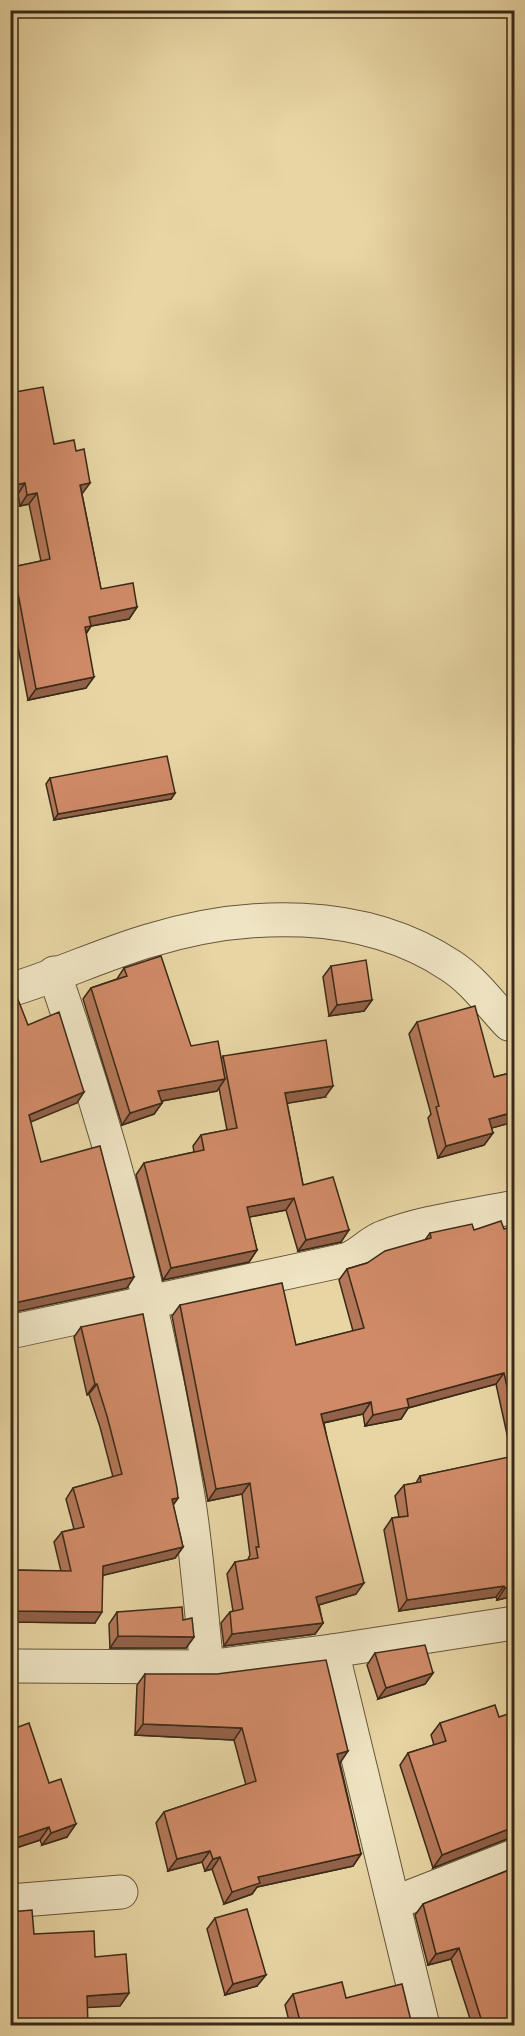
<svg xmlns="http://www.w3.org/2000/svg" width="525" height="2036" font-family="'IM FELL Great Primer',serif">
	<rect width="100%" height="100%" fill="#e7d5a3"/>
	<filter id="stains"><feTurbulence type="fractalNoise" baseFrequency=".00333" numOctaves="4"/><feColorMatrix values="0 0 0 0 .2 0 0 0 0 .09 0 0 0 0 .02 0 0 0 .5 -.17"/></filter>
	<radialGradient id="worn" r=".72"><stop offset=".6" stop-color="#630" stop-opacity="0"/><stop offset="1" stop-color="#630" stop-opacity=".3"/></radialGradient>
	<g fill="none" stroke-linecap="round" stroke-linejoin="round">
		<g stroke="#66553a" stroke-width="35">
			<g id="minor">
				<path d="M54 973C113 1142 159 1319 188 1496 197 1552 201 1610 207 1667"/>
				<path d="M10 990C57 976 101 955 148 941 246 911 363 907 451 966 473 980 491 1005 509 1024L514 1023"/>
				<path d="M10 1332 345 1260C360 1256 369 1242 384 1237 425 1221 472 1216 514 1207"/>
				<path d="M332 1651 514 1623"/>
				<path d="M10 1666 207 1667 332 1651 423 2026"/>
				<path d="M10 1901 121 1892"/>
				<path d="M394 1903 514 1856"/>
			</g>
		</g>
		<use href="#minor" stroke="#efe4c3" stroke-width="33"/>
	</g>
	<g fill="#b37759" stroke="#3b2a17" stroke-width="1.5">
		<path d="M54 444 82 494 101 589 137 607 129 619 91 626 86 634V688L28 700 10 605V571L13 567 41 561 29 504 20 506 18 494 10 496Z"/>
		<path d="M50 778 175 793 171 799 54 820 46 784Z"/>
		<path d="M331 966 372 1000 364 1011 329 1016 323 977Z"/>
		<path d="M124 968 191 1046 221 1059 223 1056 325 1097 287 1103 303 1185 341 1242 298 1251 286 1210 249 1217 257 1250 249 1262 163 1280 136 1175 144 1163 194 1152 193 1146 201 1135 227 1130 219 1088 217 1091 162 1101V1103L154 1114 122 1125 83 999 91 988 117 979Z"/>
		<path d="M417 1022 494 1077 514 1072V1122L491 1128 493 1133 484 1145 438 1158 428 1118 431 1114 409 1034Z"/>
		<path d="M504 1229 514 1230V1596L497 1600 496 1597 399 1611 384 1530 392 1518 399 1517 395 1496 404 1485 416 1483 420 1476 512 1457 496 1384 408 1408 401 1419 365 1426 363 1414 324 1423 356 1594 319 1605 323 1623 315 1634 224 1646 221 1623 230 1612 233 1611 227 1574 235 1562 248 1560V1559L250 1555 242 1494 208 1501 172 1316 180 1305 296 1345 353 1331 339 1280 347 1269 367 1263 425 1240 430 1233 474 1230Z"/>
		<path d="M81 1327 178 1498 173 1505 183 1547 175 1558 103 1575 95 1623 10 1622V1570L61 1571 54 1542 62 1532 74 1529 66 1499 73 1488 113 1477 100 1427 89 1394 87 1395 74 1337Z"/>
		<path d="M117 1612 183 1620 194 1637 186 1648H110L109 1624Z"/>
		<path d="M375 1653 433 1673 425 1684 378 1699 367 1665Z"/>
		<path d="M145 1674 340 1763 361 1854 353 1866 257 1887 252 1894 224 1904 212 1869 205 1871 202 1862 168 1871 156 1823 164 1812 246 1785 234 1740 135 1735 137 1685Z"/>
		<path d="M499 1717 507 1839 433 1868 400 1765 408 1753 434 1745 431 1735 440 1723Z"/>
		<path d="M10 1730 67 1837 42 1845 40 1840 10 1850Z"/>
		<path d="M514 1868V2025H472L451 1959 428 1965 415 1915 423 1904Z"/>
		<path d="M215 1918 257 1986 225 1995 207 1929Z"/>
		<path d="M293 1994 346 1998 412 2025H290L285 2005Z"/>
	</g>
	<g fill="#926149" stroke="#3b2a17" stroke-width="1.5">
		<path d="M25 483 18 494 10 496V486Z"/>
		<path d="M90 483 82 494 80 485Z"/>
		<path d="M37 493 29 504 20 506 27 495Z"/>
		<path d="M137 607 129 619 91 626 83 637 77 639 89 617Z"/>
		<path d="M94 677 86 688 28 700 36 689Z"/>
		<path d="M175 793 171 799 54 820 58 814Z"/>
		<path d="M372 1000 364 1011 329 1016 337 1005Z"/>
		<path d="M225 1079 217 1091 150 1103 158 1091Z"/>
		<path d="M333 1086 325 1097 277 1105 285 1093Z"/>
		<path d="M84 1092 77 1103 21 1126 29 1115Z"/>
		<path d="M162 1103 154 1114 122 1125 130 1113Z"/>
		<path d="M514 1112V1122L481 1131 489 1119Z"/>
		<path d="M493 1133 484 1145 438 1158 446 1146Z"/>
		<path d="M294 1198 286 1210 239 1219 247 1207Z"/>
		<path d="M349 1230 341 1242 298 1251 306 1240Z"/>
		<path d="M257 1250 249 1262 163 1280 171 1268Z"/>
		<path d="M134 1277 127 1288 10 1313V1304L14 1303Z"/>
		<path d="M504 1373 496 1384 408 1408 401 1419 365 1426 373 1415 407 1399Z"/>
		<path d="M95 1384H97L89 1394 87 1395Z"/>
		<path d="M371 1402 363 1414 313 1425 321 1414Z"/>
		<path d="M250 1483 242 1494 208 1501 216 1489Z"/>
		<path d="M178 1498 171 1508 172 1499Z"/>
		<path d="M183 1547 175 1558 96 1577 103 1566Z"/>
		<path d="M364 1583 356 1594 308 1608 316 1597Z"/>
		<path d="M504 1586 496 1597 399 1611 407 1600Z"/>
		<path d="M514 1586V1596L497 1600 505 1588Z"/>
		<path d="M10 1611 102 1612 95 1623 10 1622Z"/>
		<path d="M323 1623 315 1634 224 1646 232 1634Z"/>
		<path d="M118 1636 194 1637 186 1648H110Z"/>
		<path d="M433 1673 425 1684 378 1699 386 1688Z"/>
		<path d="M143 1724 242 1728 234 1740 135 1735Z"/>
		<path d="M348 1751 340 1763 329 1766 337 1754Z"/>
		<path d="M76 1824 67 1837 42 1845 51 1833Z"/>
		<path d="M49 1827 40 1840 10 1850V1840Z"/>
		<path d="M514 1827V1838L507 1839 433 1868 442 1855Z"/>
		<path d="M210 1851 202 1862 168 1871 177 1859Z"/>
		<path d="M361 1854 353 1866 257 1887 252 1894 224 1904 232 1892 258 1877Z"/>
		<path d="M220 1857 212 1869 205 1871 213 1859Z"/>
		<path d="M459 1948 451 1959 428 1965 436 1954Z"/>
		<path d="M266 1975 257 1986 225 1995 233 1984Z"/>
		<path d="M129 1993 120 2006 78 2008 87 1996Z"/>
	</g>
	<g fill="#d08a68" stroke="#3b2a17" stroke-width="1.5">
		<path d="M43 387 54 444 74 440 76 451 84 449 90 483 80 485 101 589 133 583 137 607 89 617 91 626 85 627 94 677 36 689 13 567 50 559 37 493 27 495 25 483 10 486V393Z"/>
		<path d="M167 756 175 793 58 814 50 778Z"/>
		<path d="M161 956 191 1046 218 1041 225 1079 158 1091 162 1103 130 1113 91 988 127 976 124 968Z"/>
		<path d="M366 960 372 1000 337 1005 331 966Z"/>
		<path d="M17 997 28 1025 59 1012 84 1092 29 1115 41 1162 100 1146 134 1277 14 1303 10 1304V999Z"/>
		<path d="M475 1006 494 1077 514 1072V1112L489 1119 493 1133 446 1146 436 1107 439 1106 417 1022Z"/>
		<path d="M326 1040 333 1086 285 1093 303 1185 333 1177 349 1230 306 1240 294 1198 247 1207 257 1250 171 1268 144 1163 204 1150 201 1135 237 1128 223 1056Z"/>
		<path d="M501 1221 504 1229 513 1226 514 1230V1419L504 1373 407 1399 409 1407 373 1415 371 1402 321 1414 364 1583 316 1597 323 1623 232 1634 230 1612 243 1609 235 1562 258 1558 256 1547H259L250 1483 216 1489 180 1305 282 1283 296 1345 364 1328 347 1269 367 1263 385 1251 431 1238 430 1233 472 1224 474 1230Z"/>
		<path d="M143 1314 177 1488 178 1498 172 1499 183 1547 103 1566 102 1612 10 1611V1570L71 1571 62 1532 84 1527 73 1488 122 1474 107 1416 97 1384H95L81 1327Z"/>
		<path d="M514 1456V1586L505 1588 504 1586 407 1600 392 1518 408 1516 404 1485 421 1482 420 1476Z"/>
		<path d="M182 1607 183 1620 192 1618 194 1637 118 1636 117 1612Z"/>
		<path d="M425 1645 433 1673 386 1688 375 1653Z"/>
		<path d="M326 1660 348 1751 337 1754 361 1854 258 1877 260 1883 232 1892 220 1857 213 1859 210 1851 177 1859 164 1812 256 1781 242 1728 143 1724 145 1674H217Z"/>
		<path d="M495 1705 499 1717 514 1712V1827L442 1855 408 1753 446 1741 440 1723Z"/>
		<path d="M29 1723 49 1783 61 1779 76 1824 51 1833 49 1827 10 1840V1730Z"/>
		<path d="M514 1868V2025H483L459 1948 436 1954 423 1904Z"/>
		<path d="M247 1909 266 1975 233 1984 215 1918Z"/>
		<path d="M32 1910 34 1934 94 1931 95 1957 126 1954 129 1993 87 1996 88 2025H10V1912Z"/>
		<path d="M342 1982 346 1998 402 1984 412 2025H301L293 1994Z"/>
	</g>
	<rect width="525" height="2036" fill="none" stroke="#e7d5a3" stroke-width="36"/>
	<rect x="12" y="12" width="501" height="2012" fill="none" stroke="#3b2a17" stroke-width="3"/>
	<rect x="18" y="18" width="489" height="2000" fill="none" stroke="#3b2a17" stroke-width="1.5"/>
	<rect width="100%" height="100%" filter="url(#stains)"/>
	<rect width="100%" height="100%" fill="url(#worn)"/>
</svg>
